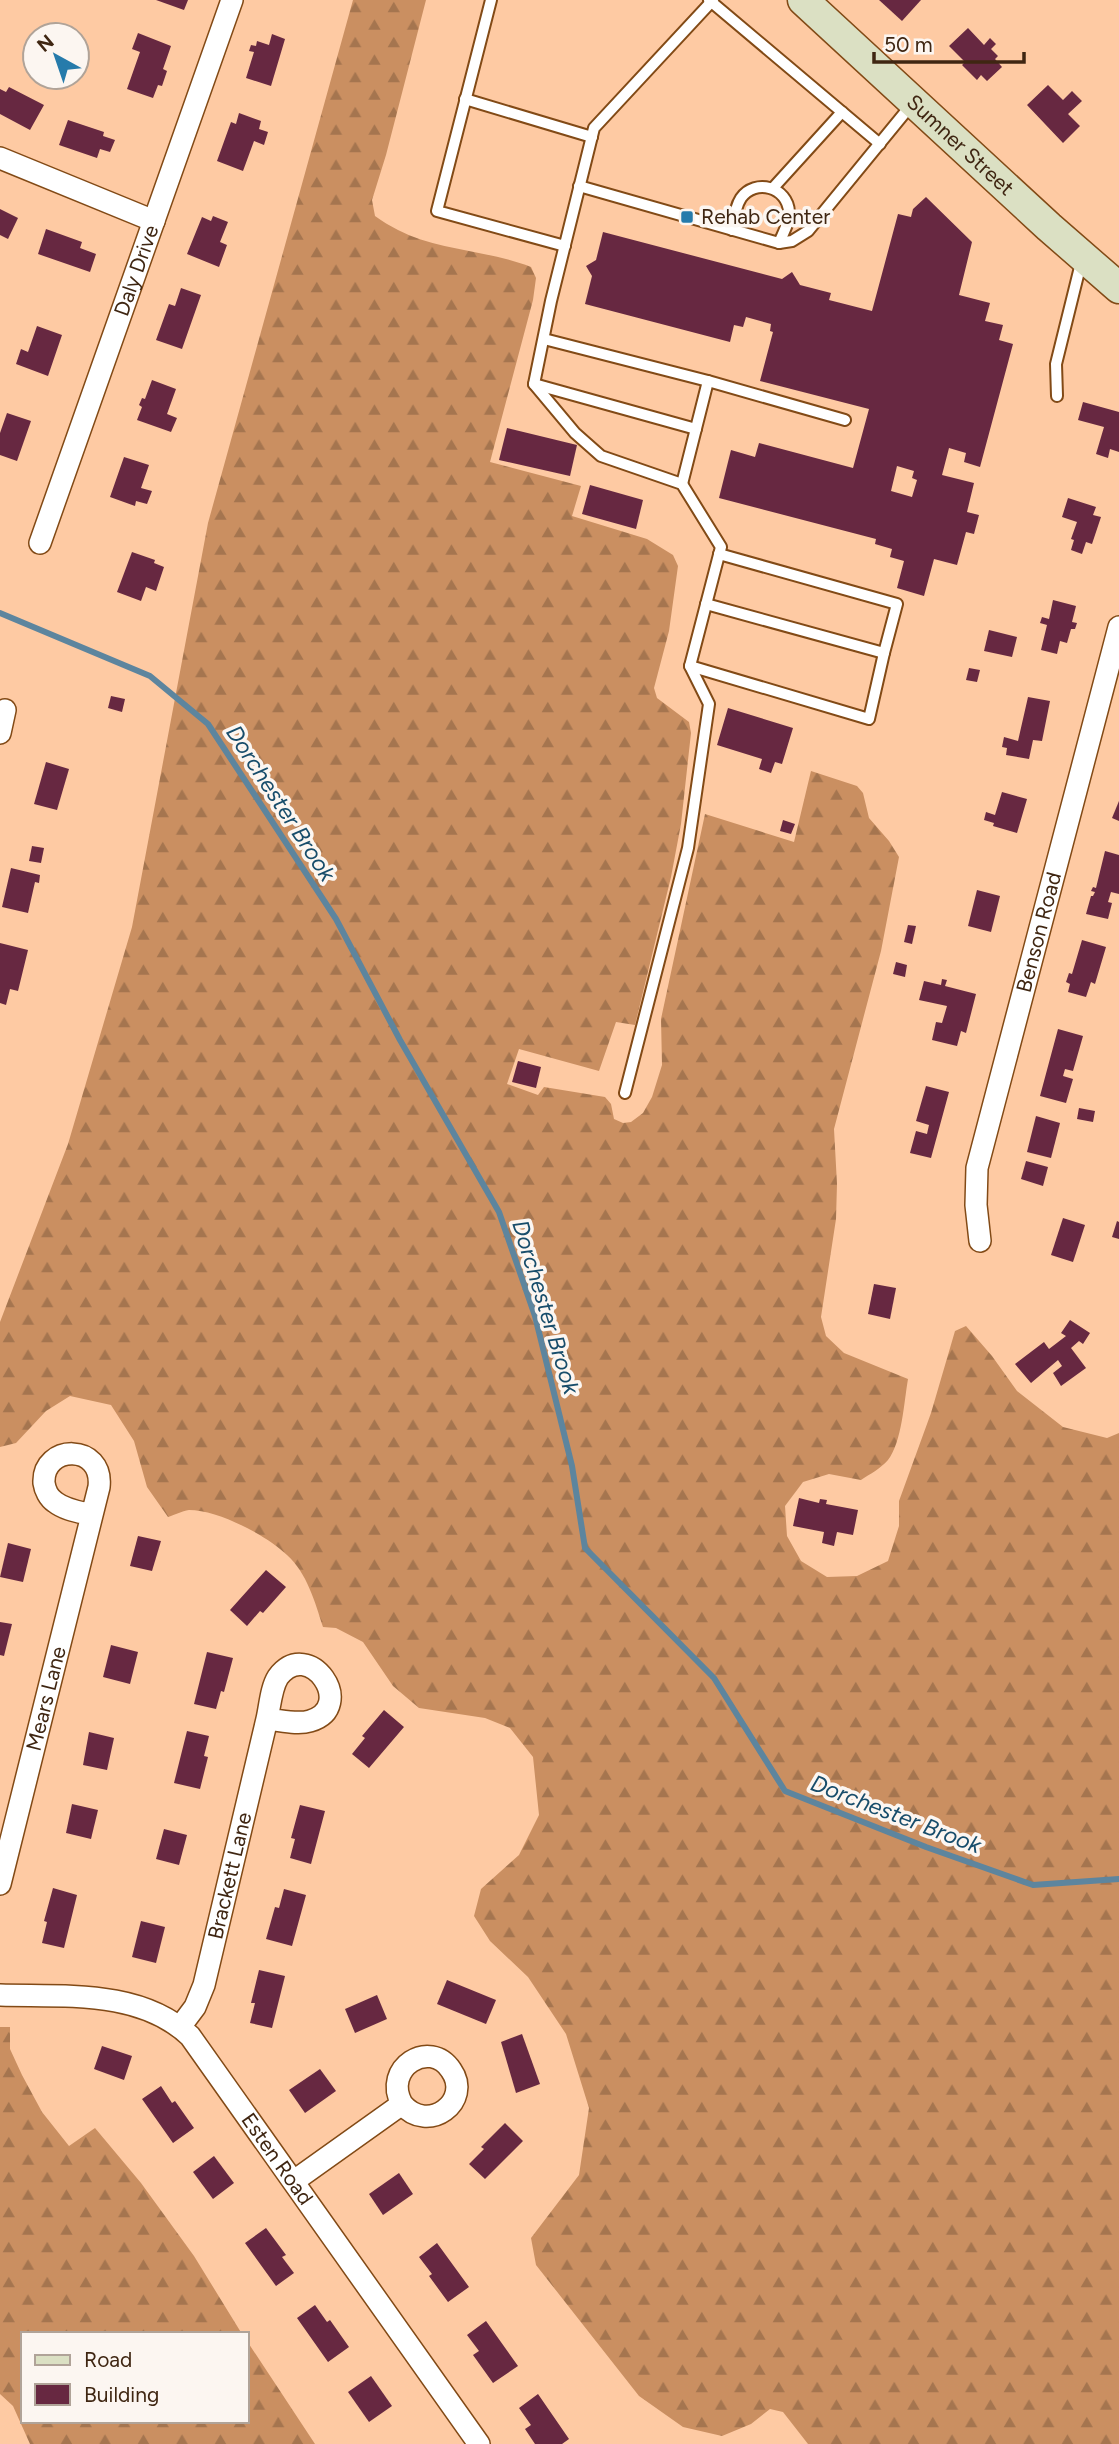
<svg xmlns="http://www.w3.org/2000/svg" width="1119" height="2444" font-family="Figtree,sans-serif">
	<defs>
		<pattern id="forest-firs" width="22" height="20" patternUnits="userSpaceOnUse" patternTransform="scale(1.75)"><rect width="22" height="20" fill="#ca8f61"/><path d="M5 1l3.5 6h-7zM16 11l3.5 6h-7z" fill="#a5754f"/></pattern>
	</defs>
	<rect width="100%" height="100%" fill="#fecaa3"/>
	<g fill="url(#forest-firs)">
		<path d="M353 0H426L386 155 372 200 375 216C382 221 390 226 398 230 439 251 488 250 531 267L536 278 533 300 490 462 581 486 572 516 647 539 673 555 678 566 669 631 654 688 657 698 689 722 691 733 681 824 671 877 635 1025 616 1022 599 1071 519 1049 507 1084 538 1095 544 1087 605 1097 611 1104 614 1119 623 1123 631 1122 643 1113 652 1097 662 1065 661 1019 705 814 794 842 811 771 857 786 863 793 869 818 889 841 899 857 881 951 834 1129 837 1184 836 1219 821 1317 826 1336 844 1353 908 1379C904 1402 902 1442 888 1460 880 1469 870 1474 861 1480L829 1474 803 1482 785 1506 787 1536 801 1561 827 1577 857 1576 888 1561 899 1526V1501L931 1413 955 1331 966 1326 992 1356 1017 1391 1063 1427 1107 1438 1119 1433V2444H808L783 2412 770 2409 751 2424 722 2436 683 2427 639 2396 536 2265 531 2238 579 2175 589 2108 566 2034 528 1977 490 1941 474 1916 481 1889 519 1855 539 1815 533 1757 510 1728 485 1718 419 1708 393 1686 363 1642 336 1628 323 1627C315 1602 307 1573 287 1555 266 1535 218 1510 189 1510 182 1511 174 1515 168 1517L147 1487 134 1441 111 1405 70 1396 46 1411 16 1443 0 1447V1322L68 1144 132 927 208 523Z"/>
		<path d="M0 2027H10V2049L22 2075 42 2112 69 2146 95 2128 141 2183 194 2256 242 2334H23V2421H247V2341L315 2444H30L13 2406 0 2394Z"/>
	</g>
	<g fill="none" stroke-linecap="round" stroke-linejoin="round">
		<path stroke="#5d859e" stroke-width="6" d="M0 613 150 676 208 724 336 919 400 1040 499 1212 535 1316 572 1466 585 1548 714 1678 785 1791 926 1847 1033 1885 1119 1879"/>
	</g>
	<g fill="#672841" fill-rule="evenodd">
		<path d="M156 0H188L184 10Z"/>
		<path d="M879 0H921L902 21Z"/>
		<path d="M968 28 984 45 990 38 996 44 991 49 998 56 995 59 1002 67 987 81 981 75 977 80 962 65 965 62 949 46Z"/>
		<path d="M138 33 171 46 163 69 167 71 162 86 158 85 153 98 127 89 140 52 132 49Z"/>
		<path d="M272 34 285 39 271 86 246 78 254 52 249 51 251 45 256 46 257 41 269 45Z"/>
		<path d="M1048 85 1063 100 1072 91 1082 101 1068 114 1080 126 1063 143 1027 105Z"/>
		<path d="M9 87 44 105 30 130 0 114V89L6 92Z"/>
		<path d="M239 113 261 121 259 129 268 132 264 145 254 141 243 171 217 161 231 122 236 124Z"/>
		<path d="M68 120 104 132 103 136 115 140 110 152 100 149 97 158 59 145Z"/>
		<path d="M926 197 972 242 959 295 990 303 985 321 1003 325 999 340 1013 344 980 467 964 462 966 453 949 448 942 475 974 483 967 512 979 515 974 534 966 532 957 565 934 559 924 596 897 588 904 561 890 557 892 549 875 544 876 539 719 498 731 450 755 457 759 443 853 468 869 409 760 381 773 332 770 331 771 324 746 317 743 327 734 325 730 342 585 304 592 276 586 266 596 260 603 232 782 279 792 272 800 285 831 293 829 300 872 311 898 214 911 217 913 209ZM897 466 914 471 912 478 917 480 912 497 891 491Z"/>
		<path d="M0 209 18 218 8 239 0 235Z"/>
		<path d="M213 216 228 222 220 242 227 245 219 267 187 254 202 217 211 221Z"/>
		<path d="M46 229 82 242 80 248 96 254 90 272 38 254Z"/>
		<path d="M181 288 201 295 182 349 156 340 169 304 175 306Z"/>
		<path d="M37 326 62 335 48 376 16 364 21 349 28 352Z"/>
		<path d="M152 380 176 389 167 414 177 418 171 432 137 420 142 407 139 405 142 398 145 399Z"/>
		<path d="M1083 402 1119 412V452L1110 449 1108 458 1096 454 1104 427 1078 420Z"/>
		<path d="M7 413 31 421 17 461 0 455V433Z"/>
		<path d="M507 428 577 445 570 476 499 460Z"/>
		<path d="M124 457 149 465 141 488 152 491 147 504 136 501 135 506 110 497Z"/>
		<path d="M590 485 643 500 636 529 582 514Z"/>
		<path d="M1068 498 1096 507 1093 515 1101 517 1092 544 1086 542 1082 554 1071 550 1074 540 1071 539 1077 522 1062 517Z"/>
		<path d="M132 552 155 560 154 563 164 567 156 591 146 587 141 601 117 592Z"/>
		<path d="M1053 600 1076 606 1072 622 1077 623 1075 629H1071L1067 643 1060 641 1057 654 1041 650 1047 625 1040 623 1042 617 1049 619Z"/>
		<path d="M989 630 1017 637 1012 657 984 651Z"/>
		<path d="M969 668 980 670 977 682 966 680Z"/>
		<path d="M111 696 125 699 122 712 108 708Z"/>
		<path d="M1028 697 1050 701 1042 741 1033 740 1029 759 1006 755 1007 748 1002 747 1004 737 1018 741Z"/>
		<path d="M728 708 793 728 782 764 775 762 771 773 759 769 762 759 717 745Z"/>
		<path d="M46 762 69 769 57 810 34 804Z"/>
		<path d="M1002 792 1027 799 1017 833 993 826 994 823 984 820 986 812 995 815Z"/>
		<path d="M1119 801V821L1112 818Z"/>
		<path d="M783 820 795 824 791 834 780 831Z"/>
		<path d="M32 846 44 848 41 863 29 861Z"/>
		<path d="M1105 851 1119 855V894L1111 892 1108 902 1112 903 1108 919 1086 914 1091 896H1093L1095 892 1091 891 1093 887 1096 888Z"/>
		<path d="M11 868 40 875 39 883 35 882 28 913 2 907Z"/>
		<path d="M977 890 1000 896 991 932 968 926Z"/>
		<path d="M908 925 916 926 912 944 904 942Z"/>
		<path d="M1082 940 1106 947 1095 984 1091 982 1086 997 1068 992 1070 984 1066 982 1069 973 1072 974Z"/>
		<path d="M0 943 28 950 18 991 10 989 6 1005 0 1003Z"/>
		<path d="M896 962 907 965 905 977 893 974Z"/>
		<path d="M942 979 947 980 945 986 976 994 966 1033 961 1031 957 1046 932 1040 936 1022 942 1023 947 1006 919 1000 924 981 941 985Z"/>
		<path d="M1058 1029 1083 1036 1073 1071 1065 1069 1063 1076 1073 1079 1066 1103 1040 1096Z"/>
		<path d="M518 1061 541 1067 536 1088 512 1082Z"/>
		<path d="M926 1086 949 1092 931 1158 910 1153 916 1131 927 1134 929 1125 916 1121Z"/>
		<path d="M1079 1108 1095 1111 1093 1122 1077 1119Z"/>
		<path d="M1036 1116 1060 1123 1051 1158 1027 1152Z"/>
		<path d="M1026 1161 1048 1167 1043 1186 1021 1179Z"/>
		<path d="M1063 1218 1085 1225 1073 1262 1051 1255Z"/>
		<path d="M1117 1221 1119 1222V1239L1112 1237Z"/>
		<path d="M874 1284 896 1288 890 1319 868 1314Z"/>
		<path d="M1070 1320 1090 1333 1083 1344 1079 1341 1071 1348 1086 1368 1061 1386 1053 1373 1062 1366 1058 1360 1031 1383 1015 1364 1044 1342 1049 1349 1066 1336 1061 1333Z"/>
		<path d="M799 1498 819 1503 820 1499 827 1500 826 1504 858 1510 853 1535 837 1532 834 1546 822 1543 824 1532 793 1526Z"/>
		<path d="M138 1536 161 1541 152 1571 130 1566Z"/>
		<path d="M8 1543 31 1549 23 1582 0 1577Z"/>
		<path d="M266 1570 286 1587 263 1613 260 1611 247 1626 230 1610Z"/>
		<path d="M0 1622 12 1624 4 1656 0 1655Z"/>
		<path d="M111 1645 138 1652 130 1684 103 1677Z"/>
		<path d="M207 1652 233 1658 224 1692 221 1691 216 1709 194 1704Z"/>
		<path d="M384 1710 404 1727 369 1768 352 1754 365 1738 362 1736Z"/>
		<path d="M187 1731 209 1736 204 1756 208 1757 200 1789 174 1783Z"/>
		<path d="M89 1732 114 1738 107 1770 83 1765Z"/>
		<path d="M72 1804 98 1810 91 1839 66 1833Z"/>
		<path d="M300 1805 325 1811 311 1864 290 1858 295 1839 291 1838Z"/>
		<path d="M164 1829 187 1835 179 1865 156 1859Z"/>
		<path d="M53 1888 77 1895 64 1948 42 1943 47 1922 44 1921Z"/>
		<path d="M284 1889 306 1895 292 1946 266 1939 275 1907 279 1908Z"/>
		<path d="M141 1921 165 1927 156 1963 132 1957Z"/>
		<path d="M259 1970 285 1976 272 2028 250 2023 255 2003H251Z"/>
		<path d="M447 1980 496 2000 486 2024 437 2004Z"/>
		<path d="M377 1995 387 2019 355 2033 345 2009Z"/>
		<path d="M522 2034 540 2084 516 2093 501 2042Z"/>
		<path d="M102 2046 132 2056 124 2080 94 2069Z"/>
		<path d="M320 2069 336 2091 305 2113 289 2090Z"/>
		<path d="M161 2086 172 2103 175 2101 194 2128 173 2143 142 2099Z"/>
		<path d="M505 2123 523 2141 485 2179 469 2164 484 2149 481 2147Z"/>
		<path d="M214 2156 234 2183 213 2199 193 2172Z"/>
		<path d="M399 2173 413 2194 383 2215 369 2194Z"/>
		<path d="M266 2228 286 2255 282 2257 294 2273 276 2286 245 2243Z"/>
		<path d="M437 2243 469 2287 448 2302 429 2276 432 2274 419 2257Z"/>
		<path d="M315 2305 327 2322 330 2320 349 2347 328 2362 297 2318Z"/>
		<path d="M486 2321 518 2366 493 2383 473 2355 479 2351 467 2335Z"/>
		<path d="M371 2376 392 2406 369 2422 348 2392Z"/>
		<path d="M538 2394 569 2439 562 2444H535L525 2429 531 2425 519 2408Z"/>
	</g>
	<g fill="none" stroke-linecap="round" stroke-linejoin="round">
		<g stroke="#824a16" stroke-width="14">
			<g id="lane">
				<path d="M491 0 437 211 565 246"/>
				<path d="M709 0 880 144"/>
				<path d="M465 99 592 137"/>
				<path d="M579 186 779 243 792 241 808 231 912 104"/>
				<path d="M773 188 842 112"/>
				<path d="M732 230C734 219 735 207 741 198 755 178 788 187 789 212 790 222 783 233 779 243"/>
				<path d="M544 339 708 381 845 420"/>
				<path d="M534 384 696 429"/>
				<path d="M1057 396 1056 364 1082 259"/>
				<path d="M682 484 708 381"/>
				<path d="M719 554 897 604 884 653"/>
				<path d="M690 666 869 719 884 653 706 604"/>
				<path d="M625 1093 688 848 709 704 690 666 721 547 682 484 601 456 575 433 534 384 551 301 594 128 713 0"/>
			</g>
		</g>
		<g stroke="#824a16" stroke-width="24">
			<g id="street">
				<path d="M0 158 154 221"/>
				<path id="s1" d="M40 543 232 0"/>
				<path d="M0 733 5 710"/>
				<path id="s2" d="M980 1241 976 1205 977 1168 1119 627"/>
				<path id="s3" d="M0 1884 99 1487C104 1443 42 1444 44 1483 45 1490 49 1498 55 1502 65 1510 80 1512 92 1515"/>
				<path id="s4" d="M0 1995C64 1997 140 1989 190 2036L479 2444"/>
				<path id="s5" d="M180 2027 195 2007 204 1985 267 1719C270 1706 271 1688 278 1677 309 1636 358 1707 310 1721 297 1725 280 1720 267 1719"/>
				<path d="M294 2181 402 2104C382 2068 430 2038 451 2070 473 2101 428 2135 402 2104"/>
			</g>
		</g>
		<g stroke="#824a16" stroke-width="33">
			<g id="secondary">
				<path id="s6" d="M803 0 1049 227 1119 288"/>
			</g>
		</g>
		<use href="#lane" stroke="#fff" stroke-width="10"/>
		<use href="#street" stroke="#fff" stroke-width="21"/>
		<use href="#secondary" stroke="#dbe0c3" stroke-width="30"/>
	</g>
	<rect fill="#267bab" stroke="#fcf6f1" stroke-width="2.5" x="680" y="210" width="14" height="14" rx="3.5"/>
	<g text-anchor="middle" stroke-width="7" stroke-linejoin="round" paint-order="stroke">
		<g font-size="21" fill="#3f2612" stroke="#fcf6f1">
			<text dy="7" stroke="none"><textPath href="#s6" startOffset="214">Sumner Street</textPath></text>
			<text dy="7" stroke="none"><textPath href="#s1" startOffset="289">Daly Drive</textPath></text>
			<text dy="7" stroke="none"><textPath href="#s2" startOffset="317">Benson Road</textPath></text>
			<text dy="7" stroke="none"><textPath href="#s3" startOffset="191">Mears Lane</textPath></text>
			<text dy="7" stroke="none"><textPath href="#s5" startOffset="161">Brackett Lane</textPath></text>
			<text dy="7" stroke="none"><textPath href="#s4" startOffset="350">Esten Road</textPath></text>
		</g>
		<g font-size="21" fill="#3f2612" stroke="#fcf6f1" text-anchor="start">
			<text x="701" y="224">Rehab Center</text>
		</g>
		<g font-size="23" font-style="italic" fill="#184d6b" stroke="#fcf6f1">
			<text transform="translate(281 803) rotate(57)" y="8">Dorchester Brook</text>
			<text transform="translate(546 1307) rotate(73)" y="8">Dorchester Brook</text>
			<text transform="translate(896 1814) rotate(21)" y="8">Dorchester Brook</text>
		</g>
	</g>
	<rect x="21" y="2332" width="228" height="91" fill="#fcf6f1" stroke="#b0a398" stroke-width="2"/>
	<rect x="35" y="2355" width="35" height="10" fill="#dbe0c3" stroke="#b0a398" stroke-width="2"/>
	<text x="84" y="2367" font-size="21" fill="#3f2612">Road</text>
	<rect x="35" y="2384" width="35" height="21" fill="#672841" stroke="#b0a398" stroke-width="2"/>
	<text x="84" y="2402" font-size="21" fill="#3f2612">Building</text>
	<g transform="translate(56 56) rotate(320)"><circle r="33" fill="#fcf6f1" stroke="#b0a398" stroke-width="2"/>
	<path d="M0-5L12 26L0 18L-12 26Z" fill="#267bab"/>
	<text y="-10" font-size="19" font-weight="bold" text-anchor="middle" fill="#3f2612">N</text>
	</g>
	<path d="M874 52v10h150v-10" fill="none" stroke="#3f2612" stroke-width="3.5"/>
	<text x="884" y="52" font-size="21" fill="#3f2612" stroke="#fcf6f1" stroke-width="5" paint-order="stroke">50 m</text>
</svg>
